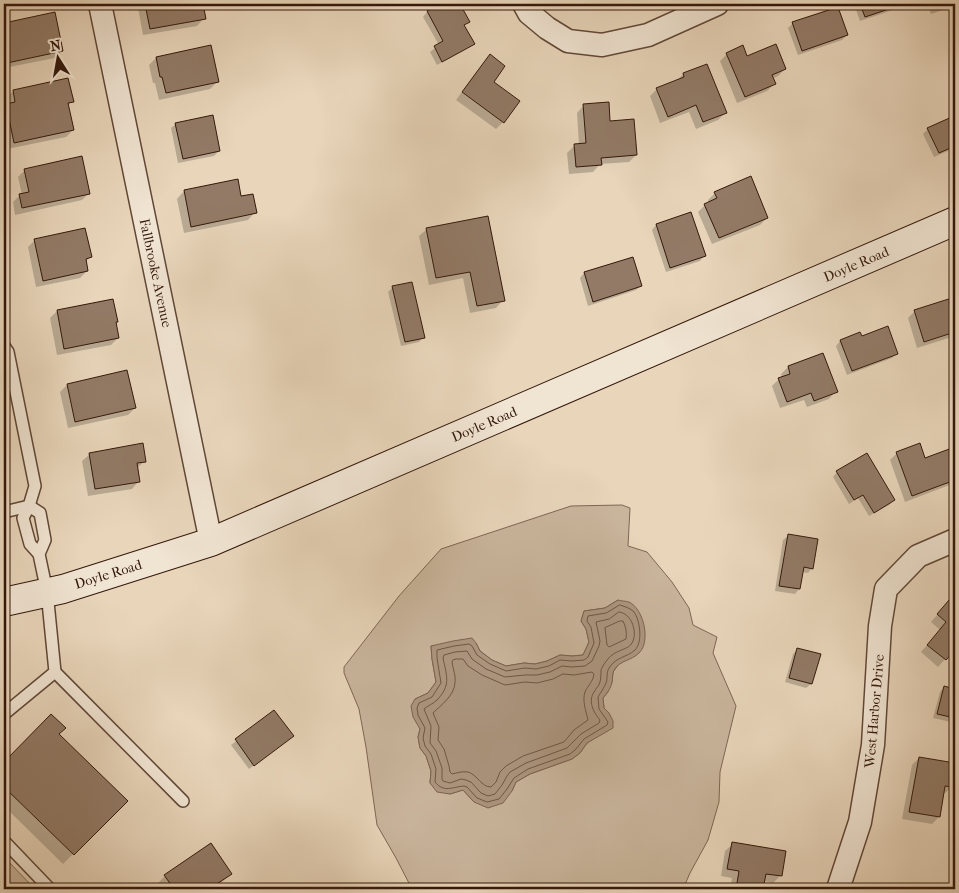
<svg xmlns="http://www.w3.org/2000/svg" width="959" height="893" font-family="'IM FELL French Canon',serif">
	<rect width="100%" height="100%" fill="#e8d5ba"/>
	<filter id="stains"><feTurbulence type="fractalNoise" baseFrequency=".004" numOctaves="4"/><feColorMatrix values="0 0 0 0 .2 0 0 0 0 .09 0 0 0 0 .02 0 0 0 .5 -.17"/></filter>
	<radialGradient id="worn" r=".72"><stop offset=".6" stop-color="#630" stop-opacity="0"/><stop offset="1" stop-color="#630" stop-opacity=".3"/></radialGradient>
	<g fill="#c9b59c" stroke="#7e6654" fill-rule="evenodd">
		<path d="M622 505 630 508 628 546 647 552 672 582 689 608 693 625 717 637 713 653 736 706 720 772 719 802 708 840 690 873 683 889H412L396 858 377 825 366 747 359 709 344 673V667L399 596 441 549 571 506ZM618 600 639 653 619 664 613 672 612 682 608 692 603 698 604 708 609 713 599 735 587 743 580 753 572 759 530 774 516 782 512 791 474 802 463 790 450 794 430 783 431 771 426 756 420 748 418 737 420 729 415 699 428 693 436 682 432 659 431 646 476 643 480 651 492 660 506 666 524 663 535 664 547 661 560 655 572 656 583 655 589 642 586 629 581 621 584 611 605 608Z"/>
		<path d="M4 857 35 889H4Z"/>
	</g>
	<path fill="#ab957e" stroke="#7b6350" d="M618 600C621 601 626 601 629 602 644 609 651 642 639 653 631 661 620 660 614 670 612 674 613 678 612 682 611 688 607 693 603 698L604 708 609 713 613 721V728L587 743 580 753 572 759 530 774 516 782 512 791 503 803 488 808 474 802 463 790 450 794 437 792 430 783 431 771 426 756 420 748 418 737 420 729 413 717 411 706 415 699 428 693 436 682 432 659 431 646 453 641 472 638 476 643 480 651 492 660 506 666 524 663 535 664 547 661 560 655 572 656 583 655 589 642 586 629 581 621 584 611 605 608Z"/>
	<g fill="#0003">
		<path d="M143 4H202L204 18 197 26 143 35 138 8Z"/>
		<path d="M443 4H459L468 21 463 26 473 43 468 48 437 65 430 52 439 45 423 17 427 12Z"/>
		<path d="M854 4H905L902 7 860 21Z"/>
		<path d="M927 4H955V6L931 14Z"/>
		<path d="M54 14 62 51 55 58 4 68V24Z"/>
		<path d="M793 23 847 35 842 40 798 55 788 28Z"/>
		<path d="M727 54 747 57 785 69 778 76 772 79 774 84 767 91 737 103 720 61Z"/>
		<path d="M490 56 493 82 503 122 496 129 456 100 483 63Z"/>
		<path d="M156 58 217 82 210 89 159 100 155 83H153L149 65Z"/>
		<path d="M706 65 725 113 718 120 696 129 689 112 660 123 650 96 657 89 677 81 683 74Z"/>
		<path d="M13 91 72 101 68 106 73 130 66 137 7 149 4 132V108L7 105 6 98Z"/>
		<path d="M584 105 609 122 636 155 629 162 600 164 593 172 569 174 567 153 574 146 579 145 577 113Z"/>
		<path d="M954 117 955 121V148L934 157 923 134 928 129Z"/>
		<path d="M176 124 219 151 214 156 178 163 171 128Z"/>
		<path d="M25 170 89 193 82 200 15 215 13 202 20 195H22L18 177Z"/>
		<path d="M237 180 240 197 255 212 248 220 184 233 177 199 184 191Z"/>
		<path d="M715 193 767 218 760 225 712 244 698 212 705 205 709 203 708 200Z"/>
		<path d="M656 225 704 256 700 261 666 272 652 230Z"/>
		<path d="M427 229 503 300 496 308 470 313 463 278 429 285 419 236Z"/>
		<path d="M35 240 90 257 85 262 87 271 80 278 36 287 28 247Z"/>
		<path d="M632 258 641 286 636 290 588 306 580 278 584 273Z"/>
		<path d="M393 287 423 337 419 342 401 346 388 292Z"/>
		<path d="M955 299V336L917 348 908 318 915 311Z"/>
		<path d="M57 311 115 322 118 338 111 345 57 355 50 318Z"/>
		<path d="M860 334 861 337 897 353 892 358 847 375 836 346 840 341Z"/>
		<path d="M788 367 836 391 829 399 807 407 804 400 780 408 772 386 779 379 782 378 781 374Z"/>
		<path d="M67 385 135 408 128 415 68 428 60 392Z"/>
		<path d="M951 449 955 460V483L905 502 890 460 897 453 924 459Z"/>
		<path d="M90 454 145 461 137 468 139 481 132 489 88 496 82 461Z"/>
		<path d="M837 472 894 500 889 505 869 516 858 498 849 504 833 477Z"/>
		<path d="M788 536 812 568 808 573 802 572 799 589 795 594 775 591 783 540Z"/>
		<path d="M955 594V648L938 667 921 652 940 630 931 622Z"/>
		<path d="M798 649 819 655 811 684 806 688 785 682 793 654Z"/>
		<path d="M944 687 955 690V723L933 718 940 692Z"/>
		<path d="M274 712 292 736 249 769 231 745Z"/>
		<path d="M51 716 58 734 126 801 63 864 4 806V764Z"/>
		<path d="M919 758 955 764 952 787 944 794 943 793 939 817 932 824 902 819 912 765Z"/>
		<path d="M733 844 780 876 773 883 763 881 762 889H730L732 878 721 876 725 851Z"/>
		<path d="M230 873 223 881 211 889H162L158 883 165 876Z"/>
	</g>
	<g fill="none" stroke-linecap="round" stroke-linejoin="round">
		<g stroke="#705644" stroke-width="1">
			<path d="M620 605C626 607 630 608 634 612 640 620 643 642 635 650 626 658 617 656 609 668 606 673 608 678 606 683 604 688 601 692 598 697L599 709 608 722 607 725 584 739 576 749 570 754 528 769 514 778 507 789 499 799 487 802 477 798 467 787 464 786C452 787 444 793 435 782L436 769 431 754 425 746 423 738 425 728 418 715 417 708 419 703 432 697 441 683 437 658V650L454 646 469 644 472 646 477 655 490 664 506 671 525 668 536 669 549 666 560 660 572 661 584 660 588 657 594 643 591 627 587 621 588 616 606 613Z"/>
			<path d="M619 612C632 613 638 633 632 643 629 649 618 650 612 655 608 658 603 665 601 670 601 674 601 678 600 682 599 686 596 688 594 692 588 701 593 712 600 720L599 723 581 734 567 748 526 763 510 772 507 776 502 785 495 794 488 796 481 793 471 782 466 780 461 779 450 783 443 781 442 779V768L436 751 430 743 431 726 424 709C427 706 433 704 437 700 451 685 447 677 443 658L444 655 455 652 467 651 472 659 486 669 505 677 525 675H537L550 672 562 666 572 667 585 666 592 661 599 646 600 641 596 622 609 619Z"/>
			<path d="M620 621H623C626 627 627 633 626 639L609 647 607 645 605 628Z"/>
			<path d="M457 659H463L468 666 482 675 505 685 525 682 537 683 553 679 563 674 574 675 592 672 594 674C593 682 588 685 585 692 582 701 586 711 588 720L574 730 564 742 523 756 506 766 500 772 496 782 491 787C481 787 478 775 468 772 462 771 457 773 452 774L450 772 449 766 444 749 438 740 439 727 433 713C441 705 454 696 455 683 456 676 453 669 452 662L453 660Z"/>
		</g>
	</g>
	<g fill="#927a66" stroke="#34180b">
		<path d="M145 4H203L206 19 150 29Z"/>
		<path d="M441 4H460L470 22 464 25 475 44 442 62 434 46 443 41 427 11Z"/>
		<path d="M860 4H904L865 17Z"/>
		<path d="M838 7 848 35 802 51 792 22Z"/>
		<path d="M55 12 63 51 7 63 4 47V23Z"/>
		<path d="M776 44 786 69 772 75 776 84 745 97 726 53 743 45 747 56Z"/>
		<path d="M211 45 219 82 166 93 162 77H160L156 57Z"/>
		<path d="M490 54 505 66 494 82 520 101 504 123 462 92Z"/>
		<path d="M707 64 727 113 703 122 696 105 668 117 656 88 684 77 683 73Z"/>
		<path d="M68 78 74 102 68 103 74 130 14 143 6 104 15 102 13 90Z"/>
		<path d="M609 102 610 121 634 119 637 155 601 158 602 165 576 167 574 144 586 143 583 104Z"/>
		<path d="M213 115 220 151 183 159 175 123Z"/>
		<path d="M954 116 955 118V146L939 153 927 128Z"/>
		<path d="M82 156 90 194 22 208 19 194 29 192 24 169Z"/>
		<path d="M751 176 768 218 719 238 704 204 717 198 714 192Z"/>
		<path d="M238 179 241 196 253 194 257 213 191 227 184 190Z"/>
		<path d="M691 212 706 256 670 268 656 224Z"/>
		<path d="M488 216 505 301 477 306 470 272 436 278 426 228Z"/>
		<path d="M85 228 92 257 86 259 88 271 43 281 34 239Z"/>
		<path d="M633 257 642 286 593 302 584 272Z"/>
		<path d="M412 282 425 338 405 342 392 286Z"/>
		<path d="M955 297V332L924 342 914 310Z"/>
		<path d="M113 299 118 322H116L119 338 64 349 57 310Z"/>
		<path d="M888 326 898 354 852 371 840 340 860 332 862 336Z"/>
		<path d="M823 353 838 392 814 401 811 393 787 402 778 378 790 374 788 366Z"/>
		<path d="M127 370 136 408 75 422 67 384Z"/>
		<path d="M143 443 146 462 137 463 140 482 95 489 89 453Z"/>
		<path d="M920 443 925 458 952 448 955 456V480L912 496 896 452Z"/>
		<path d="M867 453 895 500 874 513 863 495 854 500 836 471Z"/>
		<path d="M788 534 818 539 813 569 804 567 800 589 779 586Z"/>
		<path d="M955 593V650L946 660 927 645 946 622 937 614Z"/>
		<path d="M797 648 821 654 812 684 789 678Z"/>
		<path d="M944 686 955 689V718L937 714Z"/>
		<path d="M274 710 294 736 254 766 235 739Z"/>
		<path d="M51 714 66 728 59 734 128 801 74 855 4 787V775L5 773 4 771V762Z"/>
		<path d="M919 757 955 763V773L953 787 945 786 940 817 909 812Z"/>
		<path d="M732 842 786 851 782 876 766 874 763 889H736L739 871 727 869Z"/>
		<path d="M211 843 232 874 209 889H174L164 875Z"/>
	</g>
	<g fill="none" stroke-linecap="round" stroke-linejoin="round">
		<g stroke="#614737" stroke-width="14">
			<g id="service">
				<path d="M4 346 8 352 35 486 29 506 4 512"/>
				<path d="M55 672 183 801"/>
				<path d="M4 714 55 672 47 592 39 554 30 544 23 518 29 506 40 513 45 540 39 554"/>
				<path d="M4 841 50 889"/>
			</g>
		</g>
		<g stroke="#614737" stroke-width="25">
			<g id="minor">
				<path d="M100 4 211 542"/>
				<path d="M524 4 529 13 547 28 568 41 602 45 648 35 717 4"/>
				<path d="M838 889 860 822 873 745 880 626 886 589 918 556 955 540"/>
			</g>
		</g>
		<g stroke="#34180b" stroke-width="30">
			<path id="secondary" d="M4 602 63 589 211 542 955 221"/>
		</g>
		<use href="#service" stroke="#f0e4d2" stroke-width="11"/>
		<use href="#minor" stroke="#f0e4d2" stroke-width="22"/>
		<use href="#secondary" stroke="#f0e4d2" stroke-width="28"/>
	</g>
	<g text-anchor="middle" stroke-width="4.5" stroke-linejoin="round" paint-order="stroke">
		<g font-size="14" fill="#34180b" stroke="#f0e4d2">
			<text transform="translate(856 264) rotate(-23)" y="5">Doyle Road</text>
			<text transform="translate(156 273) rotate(78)" y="5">Fallbrooke Avenue</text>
			<text transform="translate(484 424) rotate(-23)" y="5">Doyle Road</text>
			<text transform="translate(108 574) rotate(-17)" y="5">Doyle Road</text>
			<text transform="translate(874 711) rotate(-85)" y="5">West Harbor Drive</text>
		</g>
	</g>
	<rect width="959" height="893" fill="none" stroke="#e8d5ba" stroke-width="20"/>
	<rect x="5" y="5" width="949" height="883" fill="none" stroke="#34180b" stroke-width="2.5"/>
	<rect x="10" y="10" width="939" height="873" fill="none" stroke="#34180b"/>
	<g transform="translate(58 58) rotate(349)" stroke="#f0e4d2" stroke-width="4" paint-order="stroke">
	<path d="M0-4L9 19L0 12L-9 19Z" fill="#34180b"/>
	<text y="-8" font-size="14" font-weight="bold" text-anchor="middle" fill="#34180b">N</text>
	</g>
	<rect width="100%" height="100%" filter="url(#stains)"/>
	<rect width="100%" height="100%" fill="url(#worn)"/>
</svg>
